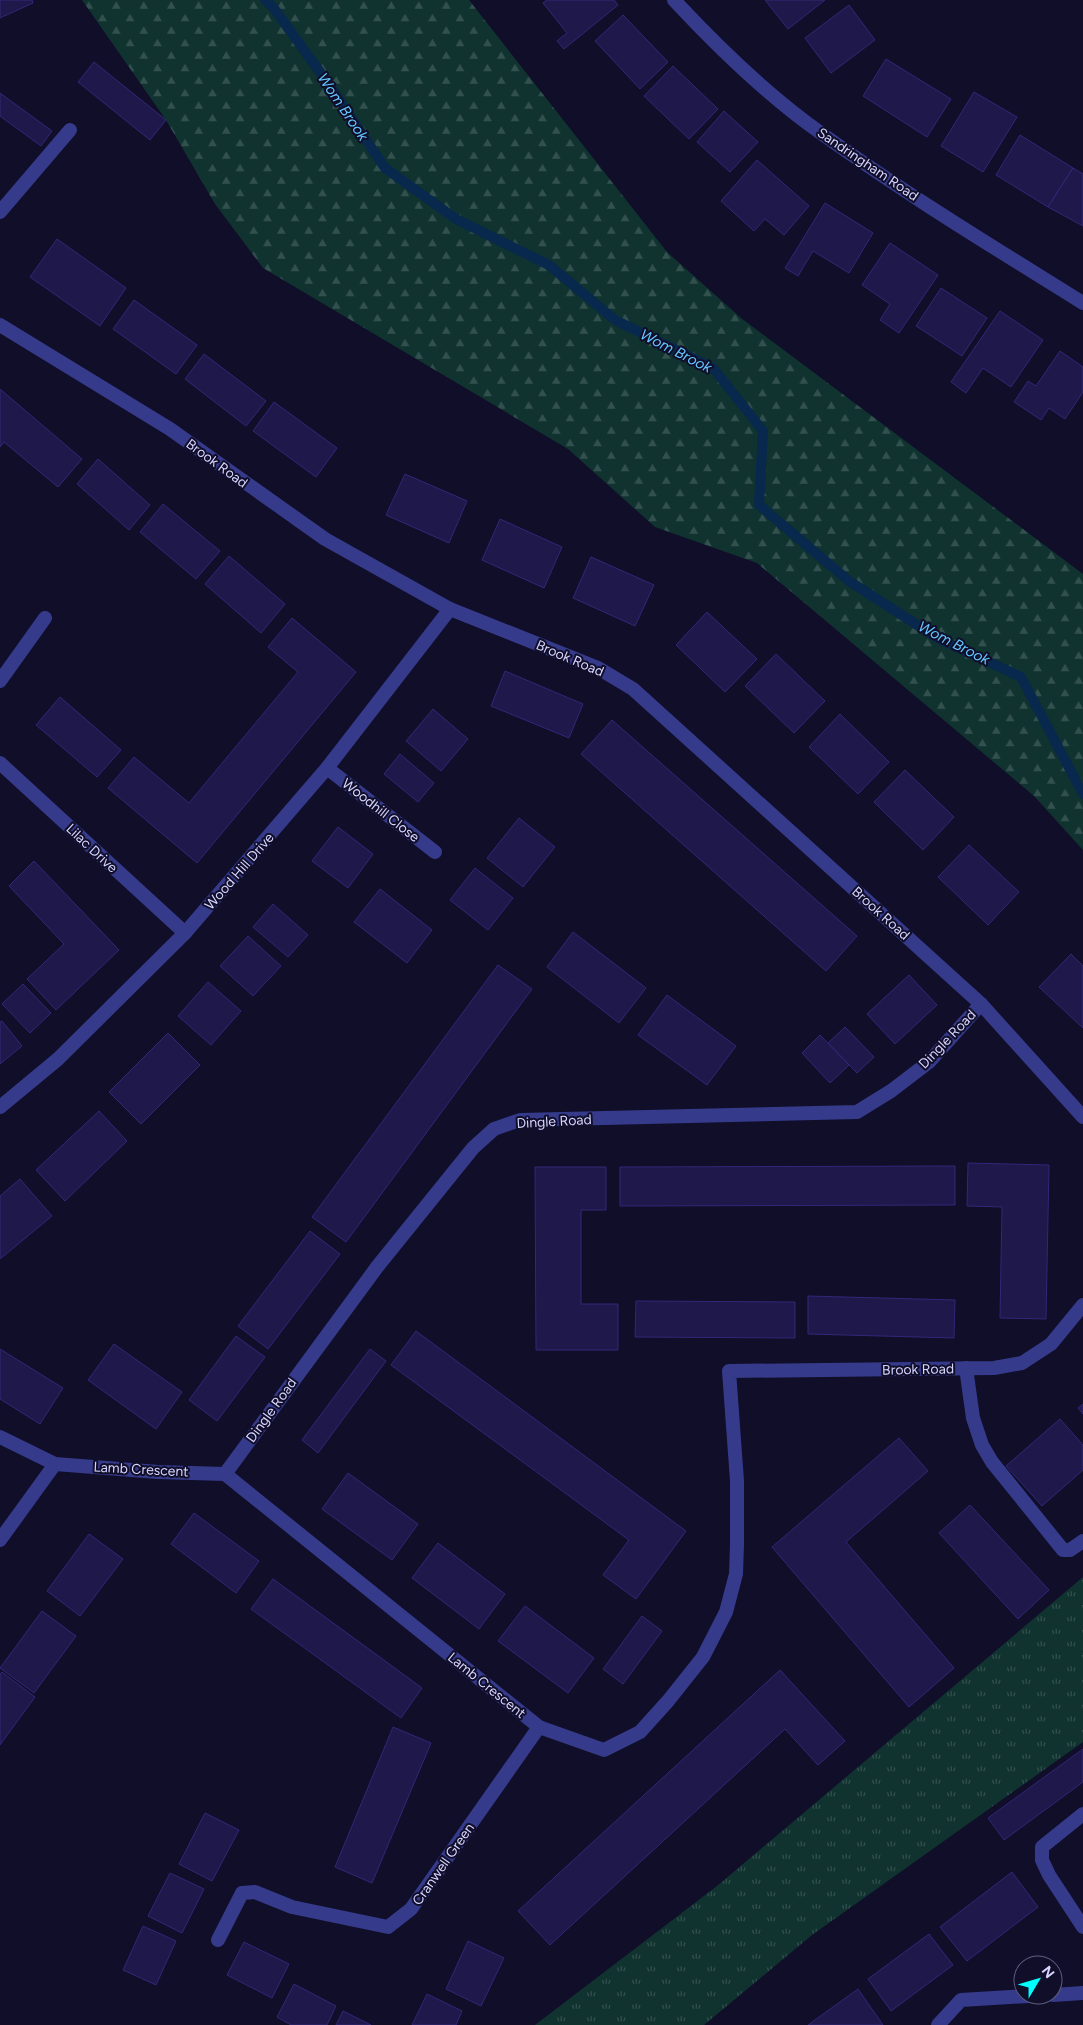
<svg xmlns="http://www.w3.org/2000/svg" width="1083" height="2025" font-family="Figtree,sans-serif">
	<defs>
		<pattern id="forest-firs" width="22" height="20" patternUnits="userSpaceOnUse" patternTransform="scale(1.25)"><rect width="22" height="20" fill="#10332f"/><path d="M5 1l3.5 6h-7zM16 11l3.5 6h-7z" fill="#32504e"/></pattern>
		<pattern id="park-tufts" width="24" height="20" patternUnits="userSpaceOnUse" patternTransform="scale(1.25)"><rect width="24" height="20" fill="#10332f"/><path d="M3 7l-1-3M5 7V3M7 7l1-3M15 17l-1-3M17 17v-4M19 17l1-3" fill="none" stroke="#32504e"/></pattern>
	</defs>
	<rect width="100%" height="100%" fill="#100e29"/>
	<path fill="url(#forest-firs)" d="M82 0H469L667 252 741 318 1083 574V850L1034 796 757 563 655 527 568 449 263 268 215 204 166 120Z"/>
	<path fill="url(#park-tufts)" d="M1083 1577V1742L812 1935 704 2025H535L717 1886Z"/>
	<g fill="none" stroke-linecap="round" stroke-linejoin="round">
		<path stroke="#08284d" stroke-width="10" d="M265 0 273 7 330 86 385 168 456 219 549 265 615 320 713 368 763 431 759 505 849 581 939 639 1021 677 1083 794"/>
	</g>
	<g fill="#1e184b" stroke="#312879">
		<path d="M0 0H32L33 3 0 18Z"/>
		<path d="M547 0H614L618 5 564 49 557 41 567 33 543 3Z"/>
		<path d="M765 0H825L788 29Z"/>
		<path d="M849 5 875 40 831 73 805 38Z"/>
		<path d="M623 15 668 62 640 89 595 41Z"/>
		<path d="M886 59 951 99 927 137 863 96Z"/>
		<path d="M94 62 166 120 150 140 78 82Z"/>
		<path d="M673 66 718 109 689 139 644 96Z"/>
		<path d="M974 92 1017 117 983 172 941 146Z"/>
		<path d="M0 93 52 131 41 146 0 116Z"/>
		<path d="M724 111 758 142 730 172 697 142Z"/>
		<path d="M1020 135 1073 168 1048 207 996 175Z"/>
		<path d="M757 160 809 206 784 235 765 219 754 231 721 201Z"/>
		<path d="M1073 168 1083 174V226L1048 207Z"/>
		<path d="M825 203 873 233 849 273 813 251 798 276 785 268Z"/>
		<path d="M57 239 126 288 100 326 30 277Z"/>
		<path d="M890 243 938 275 899 333 880 320 890 304 862 285Z"/>
		<path d="M941 288 987 318 962 356 916 326Z"/>
		<path d="M134 300 197 345 176 374 113 329Z"/>
		<path d="M1000 311 1043 340 1011 387 983 368 966 393 951 382Z"/>
		<path d="M1060 351 1083 367V392L1065 419 1049 408 1041 420 1014 402 1028 381 1036 386Z"/>
		<path d="M204 354 266 401 246 426 185 379Z"/>
		<path d="M0 389 82 459 58 487 4 442 0 447Z"/>
		<path d="M274 402 337 448 316 477 253 431Z"/>
		<path d="M98 459 150 505 129 530 77 484Z"/>
		<path d="M405 474 467 501 449 543 386 515Z"/>
		<path d="M163 504 220 551 196 579 140 532Z"/>
		<path d="M500 519 562 547 544 588 482 560Z"/>
		<path d="M229 556 285 604 261 633 205 584Z"/>
		<path d="M591 557 654 585 635 626 573 598Z"/>
		<path d="M707 612 757 659 725 692 676 645Z"/>
		<path d="M292 618 356 672 197 863 108 788 134 757 189 803 298 672 268 647Z"/>
		<path d="M776 654 825 701 794 733 745 686Z"/>
		<path d="M505 671 583 704 569 738 491 706Z"/>
		<path d="M60 697 121 750 97 777 36 725Z"/>
		<path d="M433 709 468 739 441 771 406 741Z"/>
		<path d="M840 714 889 762 858 794 809 747Z"/>
		<path d="M612 720 857 936 826 971 581 754Z"/>
		<path d="M400 754 434 783 418 802 384 774Z"/>
		<path d="M905 770 954 817 923 850 874 802Z"/>
		<path d="M519 818 555 847 523 887 487 858Z"/>
		<path d="M338 827 373 854 348 888 312 861Z"/>
		<path d="M969 845 1019 892 988 925 938 877Z"/>
		<path d="M34 861 119 950 56 1010 27 979 64 944 9 886Z"/>
		<path d="M475 868 513 898 488 930 450 900Z"/>
		<path d="M380 889 432 930 407 963 354 922Z"/>
		<path d="M273 904 308 935 288 957 253 927Z"/>
		<path d="M573 932 646 988 619 1023 547 967Z"/>
		<path d="M248 936 281 966 253 996 220 966Z"/>
		<path d="M1071 954 1083 966V1028L1039 987Z"/>
		<path d="M498 965 532 989 346 1242 312 1217Z"/>
		<path d="M909 975 937 1005 895 1044 867 1014Z"/>
		<path d="M208 982 241 1011 211 1045 178 1016Z"/>
		<path d="M23 984 51 1013 30 1033 2 1004Z"/>
		<path d="M667 995 736 1046 707 1085 638 1035Z"/>
		<path d="M2 1021 22 1046 0 1064V1022Z"/>
		<path d="M845 1027 874 1057 857 1073 828 1043Z"/>
		<path d="M168 1033 200 1065 141 1124 109 1092Z"/>
		<path d="M820 1035 849 1065 830 1083 802 1053Z"/>
		<path d="M99 1111 127 1141 65 1201 36 1170Z"/>
		<path d="M968 1163 1049 1165 1046 1319 1000 1318 1002 1207 967 1206Z"/>
		<path d="M955 1166V1205L620 1206V1167Z"/>
		<path d="M535 1167H606V1210H581V1304H618V1350H536Z"/>
		<path d="M20 1179 52 1216 0 1259V1196Z"/>
		<path d="M310 1231 340 1254 268 1349 238 1326Z"/>
		<path d="M808 1296 955 1300 954 1338 808 1334Z"/>
		<path d="M636 1301 795 1302V1338L635 1337Z"/>
		<path d="M416 1331 686 1531 636 1599 603 1575 629 1540 391 1365Z"/>
		<path d="M236 1336 265 1357 217 1421 189 1400Z"/>
		<path d="M114 1344 182 1392 156 1429 88 1380Z"/>
		<path d="M0 1349 63 1388 40 1424 0 1399Z"/>
		<path d="M370 1349 386 1361 318 1453 302 1440Z"/>
		<path d="M1083 1404V1414L1078 1408Z"/>
		<path d="M1060 1419 1083 1445V1470L1042 1506 1006 1466Z"/>
		<path d="M899 1438 928 1471 846 1542 954 1668 909 1707 772 1547Z"/>
		<path d="M348 1473 418 1524 392 1560 322 1509Z"/>
		<path d="M970 1505 1049 1590 1018 1619 939 1533Z"/>
		<path d="M194 1513 259 1561 236 1593 171 1544Z"/>
		<path d="M89 1534 123 1559 80 1616 47 1591Z"/>
		<path d="M438 1543 505 1594 479 1629 412 1578Z"/>
		<path d="M273 1579 422 1688 401 1718 251 1609Z"/>
		<path d="M525 1606 594 1658 568 1693 498 1641Z"/>
		<path d="M42 1611 76 1636 34 1693 0 1668Z"/>
		<path d="M642 1616 662 1631 623 1684 603 1669Z"/>
		<path d="M780 1670 845 1741 818 1765 785 1729 550 1945 518 1911Z"/>
		<path d="M2 1672 35 1697 0 1745V1674Z"/>
		<path d="M393 1727 431 1743 372 1883 335 1867Z"/>
		<path d="M1083 1749V1782L1004 1840 988 1818Z"/>
		<path d="M205 1813 239 1830 212 1881 179 1864Z"/>
		<path d="M1012 1872 1038 1907 967 1961 940 1927Z"/>
		<path d="M170 1873 204 1889 182 1933 148 1916Z"/>
		<path d="M143 1926 176 1941 156 1985 123 1970Z"/>
		<path d="M929 1934 953 1965 891 2011 868 1979Z"/>
		<path d="M468 1941 504 1958 481 2006 446 1989Z"/>
		<path d="M244 1942 289 1964 272 1998 227 1975Z"/>
		<path d="M294 1984 336 2006 327 2025H291L277 2017Z"/>
		<path d="M858 1989 883 2025H808Z"/>
		<path d="M427 1994 462 2011 456 2025H412Z"/>
		<path d="M343 2011 371 2025H336Z"/>
	</g>
	<g fill="none" stroke-linecap="round" stroke-linejoin="round">
		<g stroke="#353a8b" stroke-width="14">
			<path d="M0 212 70 130"/>
			<path d="M966 1368 973 1418 982 1445 992 1462 1063 1550H1070L1083 1541"/>
			<path d="M1083 1814 1042 1847V1860L1049 1875 1083 1927"/>
		</g>
		<g stroke="#353a8b" stroke-width="14">
			<path d="M674 0C715 44 759 87 807 123 896 188 990 245 1083 303"/>
			<path d="M0 325 170 429 325 539 450 609 598 668 633 689 981 1004 1083 1117"/>
			<path d="M0 681 45 618"/>
			<path d="M0 763 185 933"/>
			<path d="M327 768 435 852"/>
			<path d="M0 1107 58 1059 185 933 327 768 450 609"/>
			<path d="M0 1437 55 1464 158 1472 225 1474 539 1727 604 1750 640 1732 668 1701 703 1657 726 1612 736 1574 737 1544V1481L729 1371 994 1368 1022 1363 1051 1344 1083 1305"/>
			<path d="M225 1474 377 1267 473 1148 494 1129 520 1120 857 1112 891 1091 929 1062 981 1004"/>
			<path d="M0 1540 55 1464"/>
			<path d="M218 1940 242 1893 255 1892 292 1907 388 1927 411 1909 539 1727"/>
			<path d="M1053 1995 1083 1993"/>
			<path d="M938 2025 961 2000 1045 1995"/>
		</g>
	</g>
	<g text-anchor="middle" stroke-width="4" stroke-linejoin="round" paint-order="stroke">
		<g font-size="14" fill="#d6d5ff" stroke="#100e29">
			<text transform="translate(868 164) rotate(34)" y="5">Sandringham Road</text>
			<text transform="translate(217 463) rotate(36)" y="5">Brook Road</text>
			<text transform="translate(570 658) rotate(23)" y="5">Brook Road</text>
			<text transform="translate(381 810) rotate(38)" y="5">Woodhill Close</text>
			<text transform="translate(92 848) rotate(43)" y="5">Lilac Drive</text>
			<text transform="translate(239 871) rotate(-49)" y="5">Wood Hill Drive</text>
			<text transform="translate(881 913) rotate(42)" y="5">Brook Road</text>
			<text transform="translate(947 1039) rotate(-46)" y="5">Dingle Road</text>
			<text transform="translate(554 1121) rotate(-3)" y="5">Dingle Road</text>
			<text transform="translate(918 1369) rotate(-1)" y="5">Brook Road</text>
			<text transform="translate(271 1410) rotate(-54)" y="5">Dingle Road</text>
			<text transform="translate(141 1469) rotate(3)" y="5">Lamb Crescent</text>
			<text transform="translate(487 1685) rotate(39)" y="5">Lamb Crescent</text>
			<text transform="translate(443 1864) rotate(-55)" y="5">Cranwell Green</text>
		</g>
		<g font-size="15" font-style="italic" fill="#63c6ff" stroke="#100e29">
			<text transform="translate(343 107) rotate(56)" y="5">Wom Brook</text>
			<text transform="translate(676 351) rotate(27)" y="5">Wom Brook</text>
			<text transform="translate(954 643) rotate(27)" y="5">Wom Brook</text>
		</g>
	</g>
	<g transform="translate(1038 1980) rotate(52)"><circle r="24" fill="#100e29" stroke="#5f5e7f"/>
	<path d="M0-4L9 19L0 12L-9 19Z" fill="#01feff"/>
	<text y="-8" font-size="14" font-weight="bold" text-anchor="middle" fill="#d6d5ff">N</text>
	</g>
</svg>
